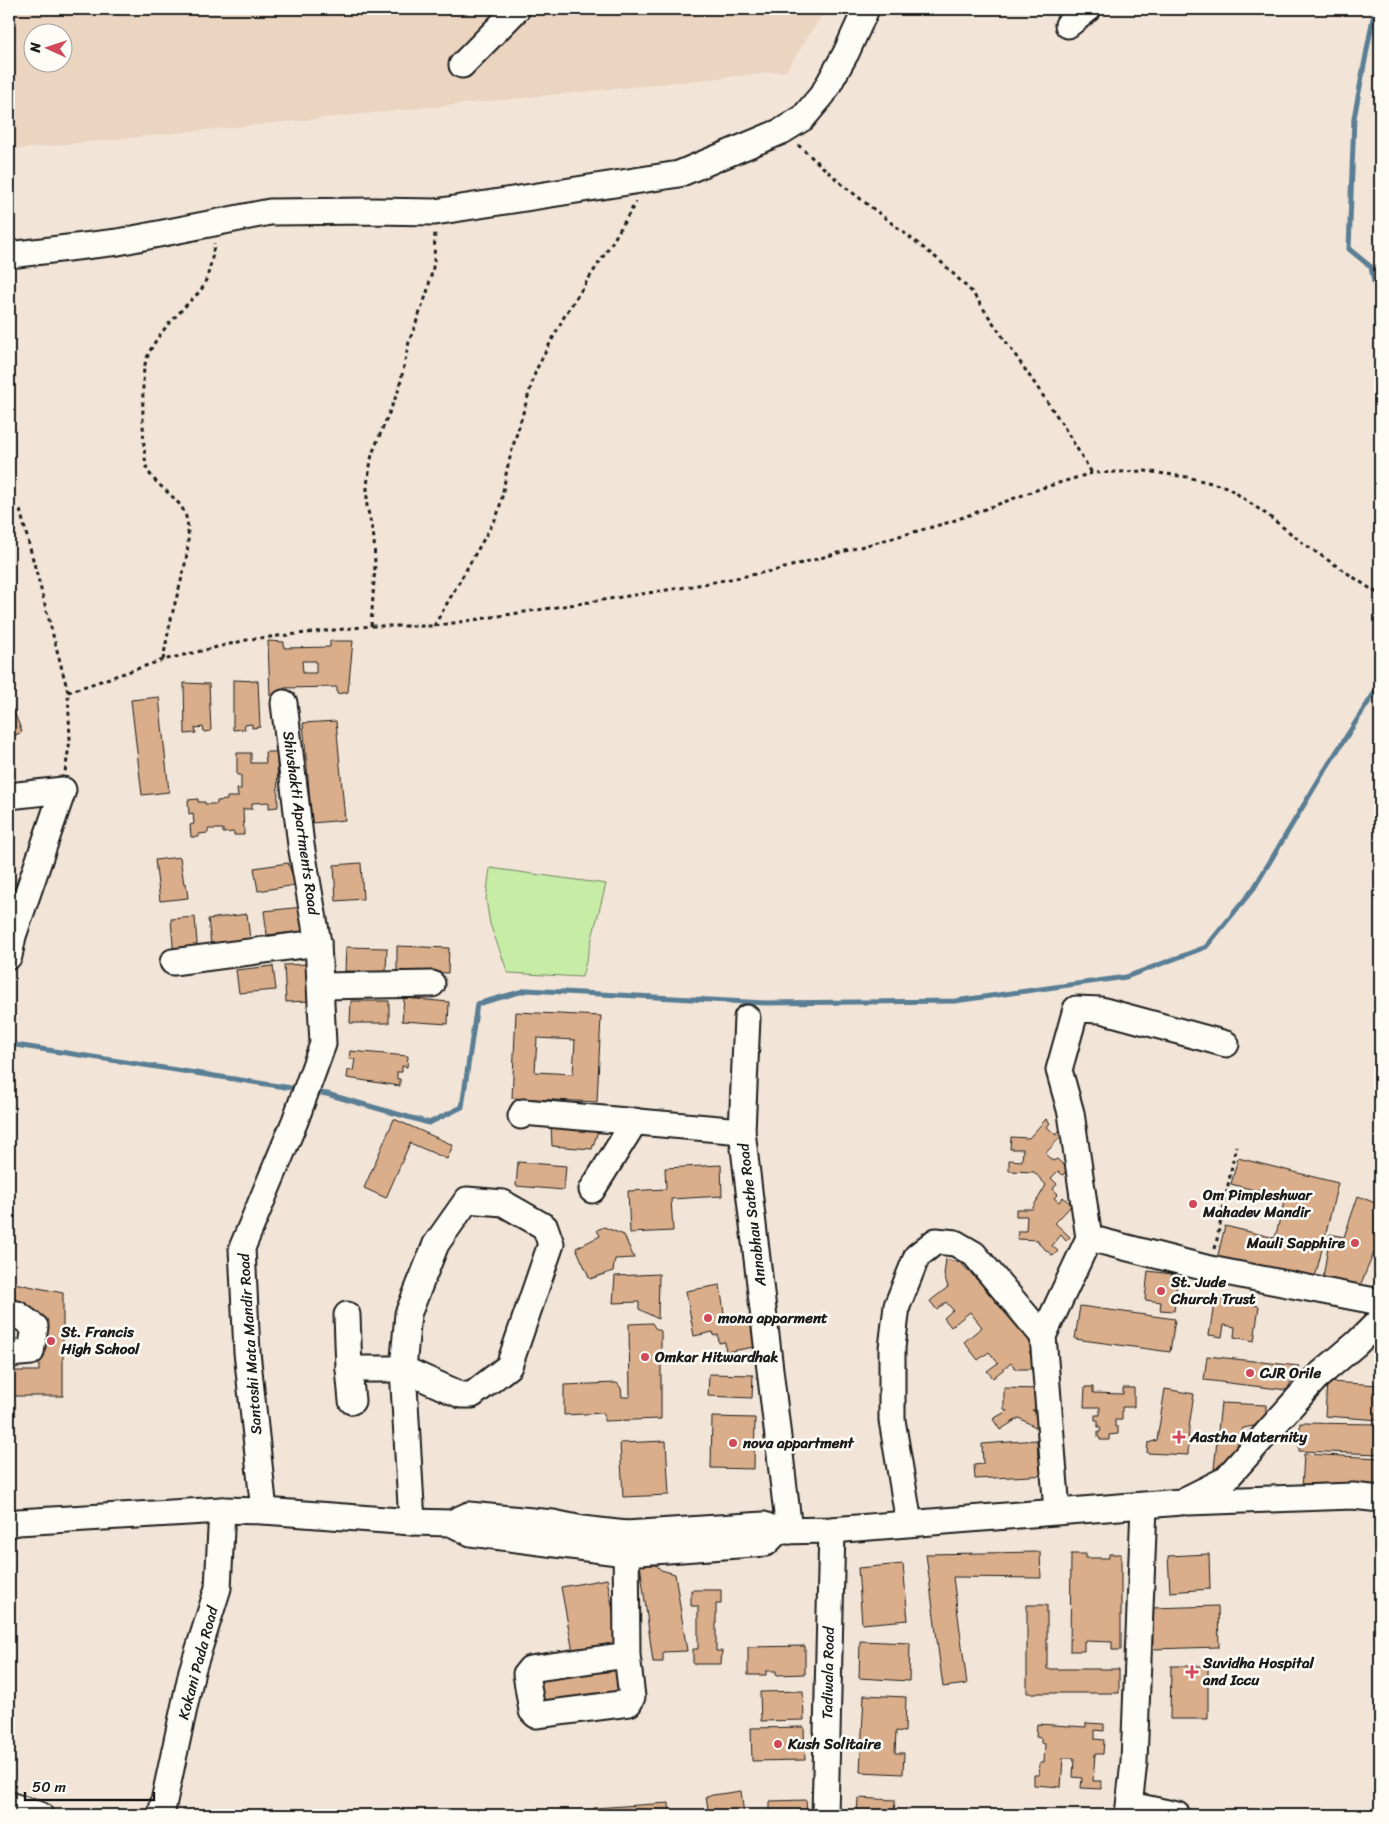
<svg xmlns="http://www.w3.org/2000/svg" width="1389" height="1824" font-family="Sriracha,sans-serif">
	<rect width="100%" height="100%" fill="#f2e5d7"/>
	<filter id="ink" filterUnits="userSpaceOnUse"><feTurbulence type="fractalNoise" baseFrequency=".02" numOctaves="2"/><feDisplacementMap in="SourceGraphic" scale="10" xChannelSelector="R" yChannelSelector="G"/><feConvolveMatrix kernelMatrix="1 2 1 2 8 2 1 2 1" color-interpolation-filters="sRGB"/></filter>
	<g filter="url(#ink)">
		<path fill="#ebd4c0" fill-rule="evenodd" d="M9 9H826L786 71 9 150ZM32 32H62V62H32Z"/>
		<path fill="#c6eca6" stroke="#718461" d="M490 868 606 884 582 977 508 973 490 924 486 899Z"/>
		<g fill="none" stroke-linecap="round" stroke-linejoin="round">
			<g stroke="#5a7e94" stroke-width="5">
				<path d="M1373 18 1354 118 1349 249 1371 267 1380 311"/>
				<path d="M9 1044 298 1089"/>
				<path d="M314 1092 327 1094 429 1123 462 1107 477 1004 527 990 765 1003 955 1001 1126 977 1206 947 1254 888 1323 773 1380 684"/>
			</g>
		</g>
		<g fill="#daae8b" stroke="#1c1c1c" fill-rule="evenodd">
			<path d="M268 641 284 642V648L330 647V641H353L348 692 337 694V687L284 688V696H270ZM302 661H316V673H303Z"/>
			<path d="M233 680 258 681 260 727 252 728V724L244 725 245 729 233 730Z"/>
			<path d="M184 683 209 684 211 731 204 732 203 727 195 728 196 733 185 734Z"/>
			<path d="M159 697 169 792 142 795 131 700Z"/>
			<path d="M13 709 22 732 9 738V711Z"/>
			<path d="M336 721 345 820 312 823 303 723Z"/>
			<path d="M265 752H277L278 807 269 808V802L252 803V809H243L244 835H234V832L223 833V829H208V833L199 834V837H191L190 825 194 824 193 813 189 814 188 800 198 799V802H205V804H217V801L227 800V797H238L237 789H241V775H237V753H251V763H266Z"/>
			<path d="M180 857 184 884 186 883 188 898 160 901 155 860Z"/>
			<path d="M288 863 296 885 258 891 254 868Z"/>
			<path d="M361 863 363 899 336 901 334 865Z"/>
			<path d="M303 907 305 931 267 935 264 911Z"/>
			<path d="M247 914 250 939 211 944 208 919Z"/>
			<path d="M195 917 198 956 174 958 171 919Z"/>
			<path d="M397 946 449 948 448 973 397 971Z"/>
			<path d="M346 947 387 948 386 972 345 971Z"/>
			<path d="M310 964 311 1001 286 1002 284 965Z"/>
			<path d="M273 966 276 990 239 993 236 970Z"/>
			<path d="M404 998 449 1002 448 1024 402 1021Z"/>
			<path d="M351 1001H389V1023H350Z"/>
			<path d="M516 1012 601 1016 597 1102 512 1098ZM537 1038 575 1040 573 1074 535 1072Z"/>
			<path d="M350 1051 408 1056 407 1067 402 1066V1072H397V1079H400V1086L347 1078 348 1070 353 1071 355 1059H349Z"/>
			<path d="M394 1119 453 1145 447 1159 410 1143 386 1198 364 1188Z"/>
			<path d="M1046 1119 1050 1123 1047 1127 1056 1135 1059 1131 1063 1134 1045 1154 1053 1161 1057 1159 1068 1169 1063 1175 1058 1171 1051 1178 1057 1184 1053 1189 1058 1194 1054 1198 1059 1202 1063 1197 1072 1205 1055 1223 1070 1237 1066 1241 1061 1235 1052 1246 1058 1251 1053 1256 1039 1244 1038 1240 1017 1239 1018 1231H1026L1027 1216H1016V1209H1032L1046 1185 1034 1172 1009 1171V1160L1022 1161 1023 1149H1010L1011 1137 1029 1138Z"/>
			<path d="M551 1125 599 1128 592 1149 552 1146Z"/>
			<path d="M1238 1158 1338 1183 1314 1282 1217 1259 1225 1226 1275 1238 1285 1198 1231 1184Z"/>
			<path d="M518 1162 566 1166 564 1190 516 1186Z"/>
			<path d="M721 1165 722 1196 671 1199 673 1231 630 1233 628 1191 666 1189 665 1168Z"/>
			<path d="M1358 1196 1380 1205V1249L1374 1253 1359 1288 1323 1278 1330 1234 1344 1237Z"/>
			<path d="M604 1227 624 1235 634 1258 615 1259 613 1271 590 1279 576 1248 600 1236 597 1230Z"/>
			<path d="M946 1259 961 1263 1038 1344 1036 1350 1029 1352 1036 1361 1033 1369H1016L1011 1363 993 1378 987 1371 998 1363 989 1352 978 1360 964 1342 982 1327 970 1312 951 1327 944 1318 953 1310 946 1302 937 1310 930 1301 948 1287 944 1275Z"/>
			<path d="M1148 1271 1172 1274 1171 1282H1177L1174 1311 1160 1310 1161 1302 1145 1300Z"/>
			<path d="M659 1274 658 1319 639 1309V1302L613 1303 615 1276Z"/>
			<path d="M9 1282 63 1293V1396H9V1371H39V1312L9 1305Z"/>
			<path d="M720 1285 725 1320 750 1316 754 1347 726 1352 725 1342 719 1343 718 1335 714 1336 713 1332 694 1336 686 1291Z"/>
			<path d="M1215 1298 1259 1306 1254 1341 1234 1337 1235 1327 1224 1325 1222 1337 1209 1335Z"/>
			<path d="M1080 1306 1175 1319 1170 1352 1075 1339Z"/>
			<path d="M652 1323 655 1328 661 1331V1419L604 1421V1413L564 1415V1385L617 1383 621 1388 622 1397H630L629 1324Z"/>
			<path d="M1207 1356 1299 1366 1287 1390 1204 1380Z"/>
			<path d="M709 1374 753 1375 752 1398 708 1396Z"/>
			<path d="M1327 1382 1380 1385V1420L1325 1416Z"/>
			<path d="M1085 1387H1093V1393L1123 1394V1388H1134V1407H1122V1420H1115V1427H1118V1434L1109 1435V1440H1100V1438L1098 1437V1432H1100L1101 1427H1098V1420H1095V1415H1100V1407H1084Z"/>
			<path d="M1004 1388 1037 1389 1036 1410H1032L1046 1418 1039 1429 1019 1418 1000 1430 993 1419 1007 1411 1004 1409Z"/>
			<path d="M1165 1389 1194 1394 1189 1427 1188 1455 1147 1453 1148 1443 1157 1440Z"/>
			<path d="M1221 1403 1266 1405V1417L1254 1426 1243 1428 1231 1463 1220 1469H1214Z"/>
			<path d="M712 1417 755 1418 754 1469 711 1468Z"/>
			<path d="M1300 1423 1380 1424V1454L1299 1451Z"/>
			<path d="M1037 1440 1038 1457H1046L1048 1475 975 1479 974 1465 983 1464 982 1444Z"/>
			<path d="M666 1441 669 1495 623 1497 620 1443Z"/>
			<path d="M1304 1454 1380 1458V1494L1302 1489Z"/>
			<path d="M1040 1552 1041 1578 953 1577 967 1684 943 1687 926 1554Z"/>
			<path d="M1071 1554H1086V1558H1109V1554H1121V1650H1112V1642L1084 1641V1651H1070Z"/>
			<path d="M1209 1554 1210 1589 1170 1592 1168 1556Z"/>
			<path d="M640 1564 656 1565 661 1570 675 1574 687 1651 663 1652V1662H653Z"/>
			<path d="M903 1564 908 1620 862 1624 858 1568Z"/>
			<path d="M607 1579 619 1643 573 1652 561 1587Z"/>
			<path d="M691 1590H721V1604H716V1651H722L721 1664H693V1649H698V1606H691Z"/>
			<path d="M1027 1605H1047V1669H1119V1693H1027Z"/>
			<path d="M1218 1606 1219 1647 1153 1649 1152 1608Z"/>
			<path d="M860 1641 910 1643 909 1681 859 1678Z"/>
			<path d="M805 1646V1674L776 1675V1671H766V1675H748V1647Z"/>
			<path d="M623 1659 628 1698 536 1711 531 1672Z"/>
			<path d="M1171 1666H1208V1719H1170Z"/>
			<path d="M803 1691 804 1720 761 1721 760 1692Z"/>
			<path d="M864 1695 906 1697 905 1732 896 1731 895 1753H904L903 1774 860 1772Z"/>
			<path d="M1086 1723 1104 1724V1731L1095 1730V1739L1104 1740 1103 1754H1095L1093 1781H1101V1789L1081 1788 1082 1778 1073 1777 1074 1758H1063L1061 1787 1034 1785V1775H1039L1040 1762H1044L1045 1744 1041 1743V1738L1036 1737 1037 1724 1086 1727Z"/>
			<path d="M804 1727 805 1760 752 1761 751 1728Z"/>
			<path d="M741 1791 744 1815H709L706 1796Z"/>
			<path d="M858 1798 895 1800 894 1815H857Z"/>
			<path d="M806 1800 807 1815H770V1801Z"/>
			<path d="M669 1803 670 1815H594V1808Z"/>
		</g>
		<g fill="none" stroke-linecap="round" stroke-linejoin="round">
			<g stroke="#1c1c1c" stroke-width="29">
				<g id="minor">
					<path d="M1068 25 1088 9"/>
					<path d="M462 65 517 9"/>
					<path d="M9 255 118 242 270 212 373 211 435 212 679 174 782 131 803 118 823 94 846 53 866 9"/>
					<path d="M9 796 63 790 13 936 9 956"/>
					<path d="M173 962 318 943"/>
					<path d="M321 986 432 984"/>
					<path d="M747 1018 742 1131 789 1531"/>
					<path d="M521 1116 523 1112 742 1131"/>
					<path d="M592 1190 635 1121"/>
					<path d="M1089 1238 1210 1269 1380 1302"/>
					<path d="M9 1313 17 1314 35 1327 31 1352 9 1354"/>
					<path d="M347 1315 349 1369H403L461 1395H472L509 1366 551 1244 545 1227 503 1203 467 1200 436 1244 408 1314 403 1369 412 1522"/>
					<path d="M349 1369 352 1401"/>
					<path d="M1188 1502 1353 1496 1380 1499"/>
					<path d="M264 1511 247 1352 242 1248 295 1121 323 1044 318 943 301 845 284 703"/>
					<path d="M1057 1511 1043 1336 1089 1238 1071 1113 1059 1070 1076 1009 1101 1010 1226 1044"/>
					<path d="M451 1523 471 1533 625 1553 766 1543 778 1531"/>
					<path d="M909 1523 892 1420V1348L897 1306 917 1256 936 1241 955 1243 974 1254 1043 1336"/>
					<path d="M9 1524 18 1522 222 1510 264 1511 412 1522 451 1523 469 1515 553 1523 582 1529 626 1534 764 1525 778 1531 832 1530 1181 1502 1225 1480 1316 1378 1357 1343 1380 1320"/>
					<path d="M626 1534 627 1655 632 1697 629 1703 536 1715 532 1711 526 1674 530 1669 627 1655"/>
					<path d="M9 1805 40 1815"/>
					<path d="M1130 1805 1177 1815"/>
					<path d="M161 1815 192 1671 218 1588 222 1510"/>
					<path d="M825 1815 832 1530"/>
					<path d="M1128 1815 1134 1762 1144 1506"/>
				</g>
			</g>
			<g stroke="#1c1c1c" stroke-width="3" stroke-dasharray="4 4" stroke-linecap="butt">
				<path d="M798 145 844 186 939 260 972 292 1059 419 1092 473"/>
				<path d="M20 510 68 692 70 740 65 772"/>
				<path d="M371 626 375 566 374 538 367 506V485L372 454 399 389 409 342 427 293 434 263 435 231"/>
				<path d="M434 626 497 516 501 502 507 469 513 446 536 370 565 315 610 246 636 202"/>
				<path d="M163 660C166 643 169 627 173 611 180 582 192 552 187 521 183 498 159 490 148 471 142 462 142 382 144 369 149 341 172 321 190 301 194 297 200 292 203 287 209 274 213 257 214 243"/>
				<path d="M68 692 163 660 251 639 371 626H434L693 586 777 570 950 522 1042 488 1092 473 1145 471 1187 477 1227 487 1266 514 1307 546 1380 595"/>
				<path d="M1215 1249 1236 1146"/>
			</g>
			<use href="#minor" stroke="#fdfcf7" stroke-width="25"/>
		</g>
	</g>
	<g fill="#d1495b" stroke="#fdfcf7" stroke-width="2">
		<circle cx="1193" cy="1204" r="5"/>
		<circle cx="1355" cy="1243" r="5"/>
		<circle cx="1161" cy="1291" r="5"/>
		<circle cx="708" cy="1318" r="5"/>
		<circle cx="51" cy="1341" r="5"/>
		<circle cx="645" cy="1357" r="5"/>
		<circle cx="1250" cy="1373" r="5"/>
		<path d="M1176.5 1429.5h5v5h5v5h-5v5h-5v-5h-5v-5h5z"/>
		<circle cx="733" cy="1443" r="5"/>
		<path d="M1189.5 1664.5h5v5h5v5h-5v5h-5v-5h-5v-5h5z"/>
		<circle cx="778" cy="1744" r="5"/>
	</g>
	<g text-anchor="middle" stroke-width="5" stroke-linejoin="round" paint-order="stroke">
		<g font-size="15" fill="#1c1c1c" stroke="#fdfcf7">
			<text transform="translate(301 823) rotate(82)" y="5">Shivshakti Apartments Road</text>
			<text transform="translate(752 1215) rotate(-97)" y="5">Annabhau Sathe Road</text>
			<text transform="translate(250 1344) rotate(-94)" y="5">Santoshi Mata Mandir Road</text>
			<text transform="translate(198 1663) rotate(-75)" y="5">Kokani Pada Road</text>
			<text transform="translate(828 1673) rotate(-89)" y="5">Tadiwala Road</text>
		</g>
		<g font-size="15" font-weight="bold" fill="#1c1c1c" stroke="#fdfcf7" text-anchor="start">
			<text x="1203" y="1200">Om Pimpleshwar<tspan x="1203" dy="17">Mahadev Mandir</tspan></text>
			<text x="1345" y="1248" text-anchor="end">Mauli Sapphire</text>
			<text x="1171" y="1287">St. Jude<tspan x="1171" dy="17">Church Trust</tspan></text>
			<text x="718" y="1323">mona apparment</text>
			<text x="61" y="1337">St. Francis<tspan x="61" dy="17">High School</tspan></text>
			<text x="655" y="1362">Omkar Hitwardhak</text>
			<text x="1260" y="1378">CJR Orile</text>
			<text x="1190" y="1442">Aastha Maternity</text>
			<text x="743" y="1448">nova appartment</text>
			<text x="1203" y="1668">Suvidha Hospital<tspan x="1203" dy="17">and Iccu</tspan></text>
			<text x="788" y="1749">Kush Solitaire</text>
		</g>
	</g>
	<rect width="1389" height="1824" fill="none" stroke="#fdfcf7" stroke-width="30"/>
	<rect x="15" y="15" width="1359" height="1794" fill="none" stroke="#1c1c1c" stroke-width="2" filter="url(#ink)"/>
	<g transform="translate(48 48) rotate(273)"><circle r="24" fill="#fdfcf7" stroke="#a3a29f"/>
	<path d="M0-4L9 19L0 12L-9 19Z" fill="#d1495b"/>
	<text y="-8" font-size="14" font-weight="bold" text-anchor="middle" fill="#1c1c1c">N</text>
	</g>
	<path d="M25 1792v8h129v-8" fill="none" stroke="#1c1c1c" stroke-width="2.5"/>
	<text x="32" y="1792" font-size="15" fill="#1c1c1c" stroke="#fdfcf7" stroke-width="4" paint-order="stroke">50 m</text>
</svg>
